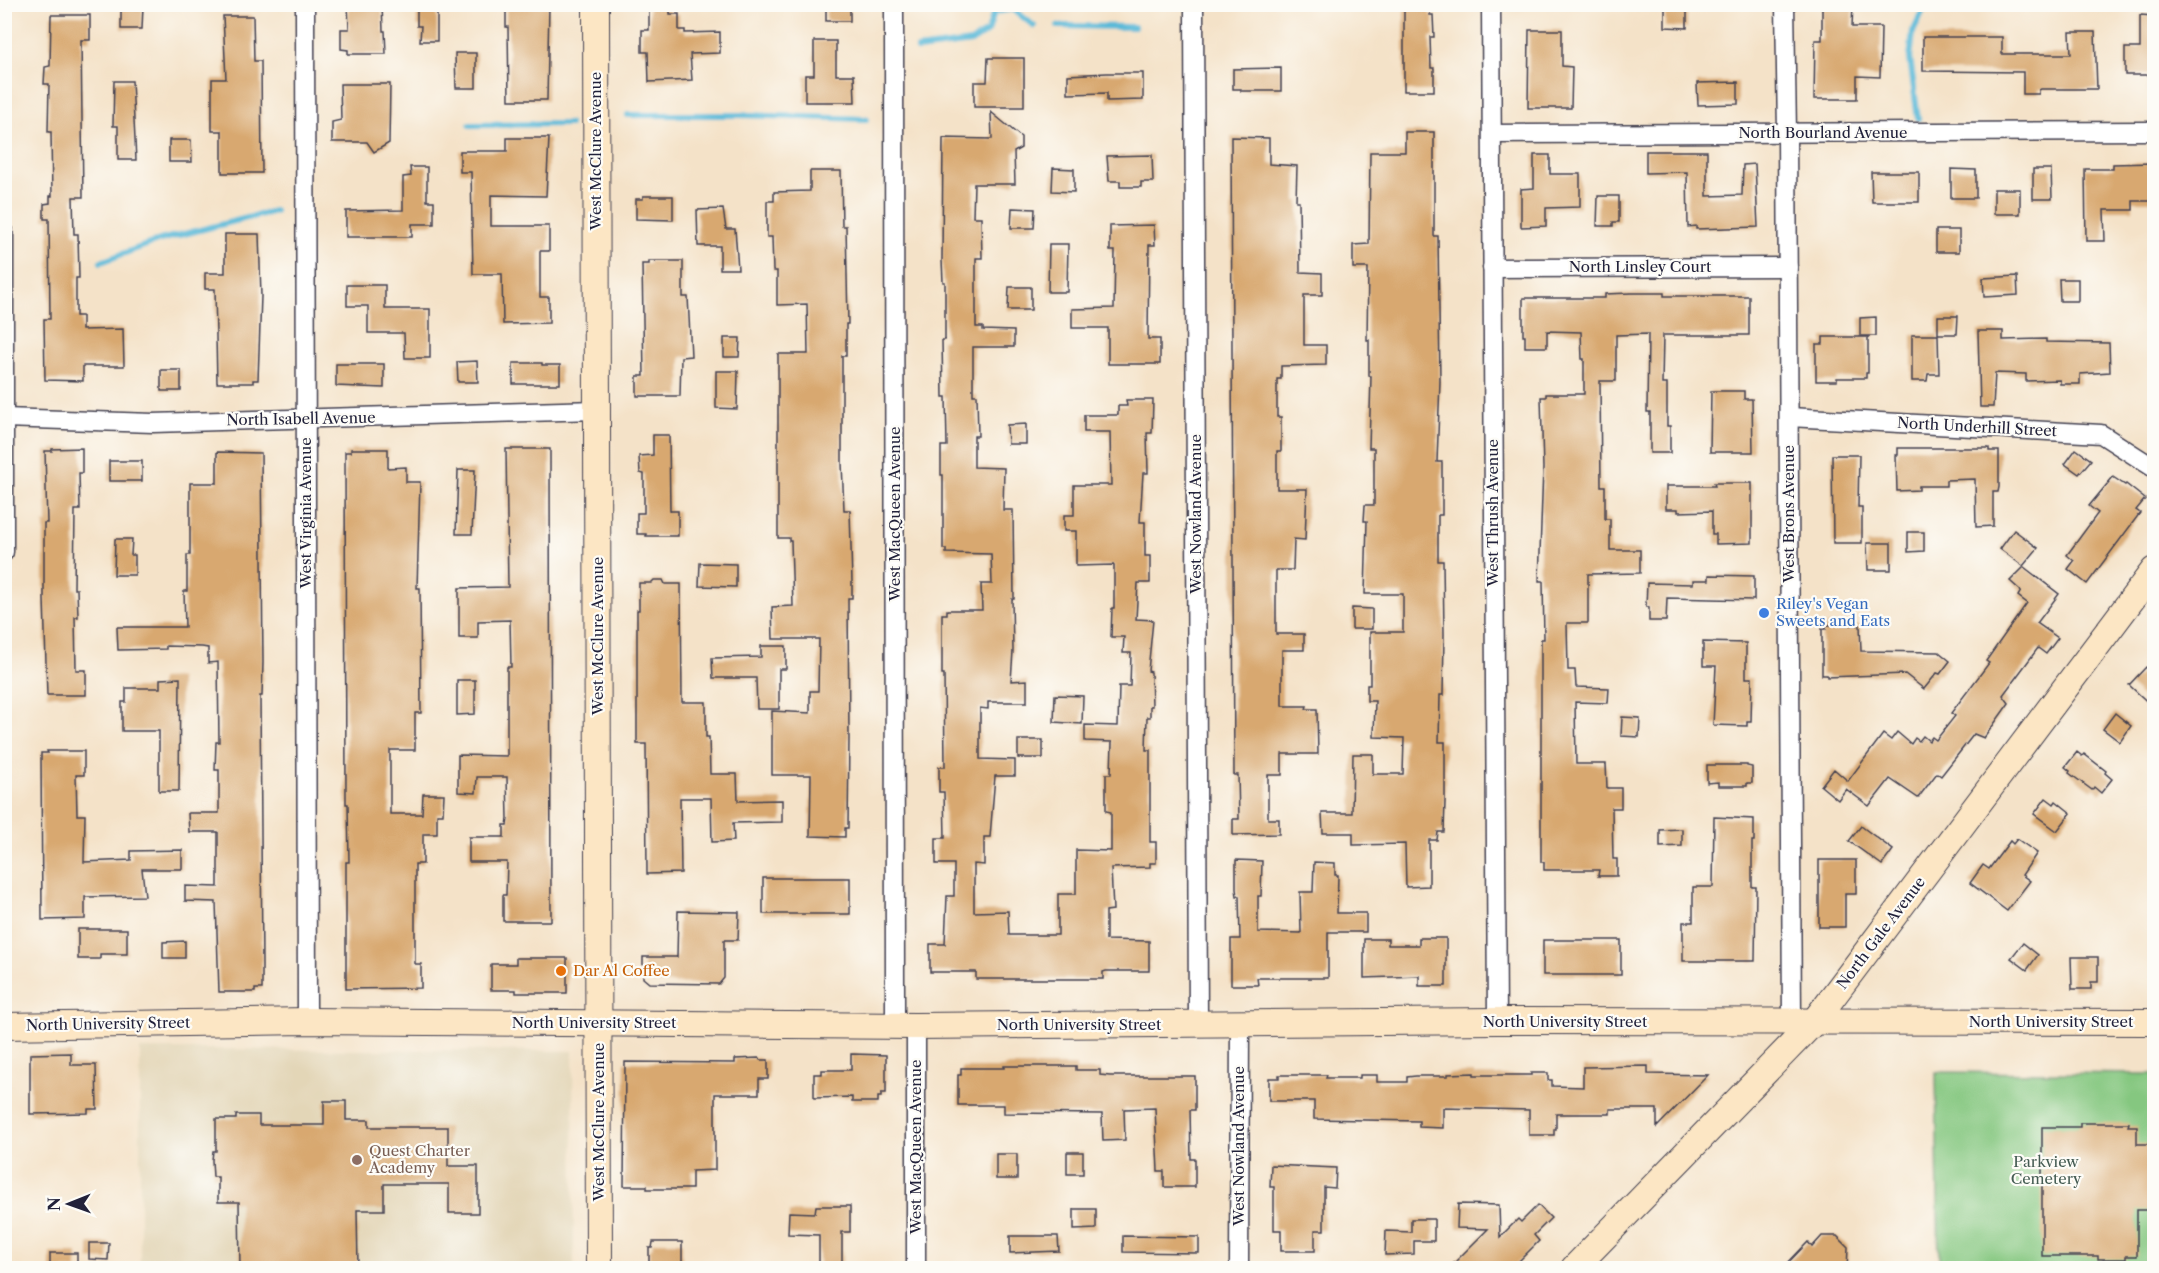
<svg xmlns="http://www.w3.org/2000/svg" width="2159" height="1273" font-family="'Libre Caslon Text',serif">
	<rect width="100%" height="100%" fill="#fdfcf7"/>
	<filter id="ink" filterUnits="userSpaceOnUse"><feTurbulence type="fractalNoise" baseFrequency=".0167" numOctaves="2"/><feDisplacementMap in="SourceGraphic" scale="12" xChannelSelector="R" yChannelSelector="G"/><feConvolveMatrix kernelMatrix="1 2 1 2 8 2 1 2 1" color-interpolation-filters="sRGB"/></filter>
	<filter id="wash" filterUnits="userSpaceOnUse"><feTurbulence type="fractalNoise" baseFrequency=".008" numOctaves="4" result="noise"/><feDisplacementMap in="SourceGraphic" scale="24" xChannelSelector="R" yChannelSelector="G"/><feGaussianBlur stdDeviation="1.35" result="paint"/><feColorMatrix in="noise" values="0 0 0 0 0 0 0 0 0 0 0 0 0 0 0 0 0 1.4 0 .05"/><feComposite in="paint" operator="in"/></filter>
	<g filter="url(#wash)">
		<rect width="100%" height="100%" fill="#f4e2c8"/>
		<path fill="#e3d6b7" d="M140 1049 573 1051 574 1268H140Z"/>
		<path fill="#85c780" stroke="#54745e" stroke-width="1.5" d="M1936 1072 2154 1074V1268H1939Z"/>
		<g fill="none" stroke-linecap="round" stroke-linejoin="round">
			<g stroke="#5ab9d8" stroke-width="6">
				<path d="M1058 26 1134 27"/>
				<path d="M918 49 971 42 988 31 994 12 1013 9 1034 26"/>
				<path d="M628 115H740L866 119"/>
				<path d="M1918 119 1910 58 1913 32 1925 7 1928 4"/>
				<path d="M470 125 569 124"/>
				<path d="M101 262 160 240 275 211"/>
			</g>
		</g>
		<g id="blocks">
			<g fill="#d8a86f">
				<path d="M348 4H382L383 31H385L386 54H348V50L341 49V29H349Z"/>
				<path d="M506 4 549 6 547 100H509L508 27H506Z"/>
				<rect x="826" y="4" width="24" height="17"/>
				<path d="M1404 4H1429L1430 15H1433L1434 37H1430L1431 68H1434V91H1404Z"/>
				<path d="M1822 4H1853L1852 27H1881L1880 77 1857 76V99H1814L1815 40H1822Z"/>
				<path d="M417 5H437V41H420L421 26H417Z"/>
				<path d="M649 5H670V14H679V30H685V33L720 32V53L690 54 692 80 649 82 648 52H642V30H649Z"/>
				<path d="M1665 5H1687V28L1665 27Z"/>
				<path d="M121 6H143L142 29H121Z"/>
				<path d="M51 15H90V40H81L83 197H73L74 234H78L79 278H76V316H82V330L123 329 124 366H83V381L45 380 44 319H50L49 219H44V204L50 203V196H52L51 132H48L49 84H44L45 67 50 66Z"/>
				<path d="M2140 15 2154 16V75H2125V48H2140Z"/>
				<path d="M223 16H253L254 61H261L262 173H222V131H212V79H226Z"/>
				<path d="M1529 30H1562V66L1572 67 1571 108H1528Z"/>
				<path d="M2070 32H2095L2097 89H2041L2039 90V94H2023V72L1923 71V37H2002V54H2071Z"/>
				<path d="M814 41H836V75H854L855 102H805V75H814Z"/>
				<path d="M455 53H476V88H456Z"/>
				<path d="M988 58H1024V107H974V82H987Z"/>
				<path d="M1281 68V91H1241V89H1233V69Z"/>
				<path d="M1107 73H1143V100L1107 101V93L1068 94V75Z"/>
				<path d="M114 81H132L136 160H118V126H113Z"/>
				<path d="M1738 82V104L1698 105 1697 83Z"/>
				<path d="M340 84H390L389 143 374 152 367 142H332V122L341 120Z"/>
				<path d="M991 112 1021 137V148L1014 152 1015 184H974L973 217H981L982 258H976V327H983V330L1014 331V347H973V395H977L978 436H974V467L1004 468 1003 510H1013L1014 599H1012L1013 651 1011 681 1027 680V702H988V709L980 708V759L1015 760V776H995L990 837H984V865L974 864V912L1008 911 1009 935H1058V894H1076V850L1111 851V812L1106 811V774H1111L1112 742 1085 741V725L1118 726 1119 686H1130L1131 653H1123L1124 637H1111L1112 608H1114V565L1076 566V531H1064V515H1074V485H1111L1110 432H1084V415H1118V406H1127L1126 400H1153L1152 433H1147L1148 473H1143L1140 522H1145V556H1150V583H1138L1136 619 1153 620 1148 671 1151 672 1152 706H1150V717H1147L1146 750H1150V842H1156V863H1150V867L1111 868 1113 910 1106 911V940L1149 941V971H1106L1103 972V979H976V972H930V944H945L947 896H954V864H936V838H945L944 792H939V767H945L944 674H942V614H947V610H982L981 584H992L991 554 946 553V549H943V475H941V446H947L946 397H943L942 340H945V282H943L942 260 943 138 992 139Z"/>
				<path d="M1405 132H1434V236H1438L1440 381 1437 462H1442V515H1438V561H1443L1444 634 1443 695H1440L1439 742H1445V801L1444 832H1438L1437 840H1429V886L1406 887 1405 844 1353 845V833H1323L1322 813H1352L1353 754H1373V774H1403L1404 738 1374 737 1375 701H1367V685H1370V632H1403V594H1365L1367 521H1364L1365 505H1374V448H1369L1371 376H1369V340H1367L1368 268H1353V245L1369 244 1370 152H1405Z"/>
				<path d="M1231 137 1269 138V164L1297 166 1296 201H1299L1300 272 1322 273V295H1304V345H1326V365L1281 366V379H1277V417H1281V451H1277V489H1307L1305 540 1294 539 1293 570H1276V634H1304V650H1282V706H1307L1306 709H1317L1318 754H1282V775H1268V819H1279V834L1233 835V819H1239L1238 775H1234Z"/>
				<path d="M507 138H549L546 196 491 195V226H549V251H540V297H549V323L503 324 502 274H473L471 172H460V151H507Z"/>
				<path d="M169 140H191L192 162H169Z"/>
				<path d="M1646 151H1707V196L1742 195 1743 165 1755 164 1758 227 1696 229V226L1688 227 1687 172 1646 173Z"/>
				<path d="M1152 155 1153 182H1141V187H1120V181H1109L1107 156Z"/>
				<path d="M1534 155H1550V174H1580V207L1546 208V226L1521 227V189L1534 188Z"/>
				<path d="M2154 163V201H2133V210H2104L2105 241H2086L2085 169H2113V164Z"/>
				<path d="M410 167H427V201H434V224H412V237H346V211L403 210V177L411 176Z"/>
				<path d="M1053 168 1074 169V192L1052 191Z"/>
				<path d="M1951 169 1976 170V198H1951Z"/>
				<path d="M2033 169H2051L2052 199H2033Z"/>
				<path d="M810 171H841L842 226H846L848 324H846V356H842V463L844 510H850L852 583V598H848L849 739 848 828H845V837L810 836 811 775H772V711L810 713V691H818L819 639H773L772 607 793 606 791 541H789V538H778V354H808L807 304 777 305V271H773L772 237H767V201H774V192L810 191Z"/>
				<path d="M1871 172H1919V202H1872Z"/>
				<rect x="1994" y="189" width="26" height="25"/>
				<path d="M643 196H673V220L636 219V199H643Z"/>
				<path d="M1598 196H1619V222H1613V226H1597Z"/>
				<path d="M1012 208 1035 209 1034 228H1011Z"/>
				<path d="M723 209 726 229H735L738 269H720V246H698L697 210Z"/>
				<path d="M1154 225 1155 245H1149L1148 339H1160V364H1108V328H1072V309L1114 308 1115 251H1110V226Z"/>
				<rect x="1936" y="230" width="23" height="22"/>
				<path d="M225 234H259L261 296 258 380H253V383H217L215 289H205V273H225Z"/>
				<path d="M1049 244H1068L1067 292H1048Z"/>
				<path d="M649 261H683V297H688L691 356 681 357 680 396H637V376H644L642 264H649Z"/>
				<path d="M2017 276 2018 295 1984 297 1983 278Z"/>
				<path d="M2059 279H2078V301H2060Z"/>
				<path d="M347 285H385V309H430V358H405L404 333H368V306H347Z"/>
				<path d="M1009 287H1031V310H1008Z"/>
				<path d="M1631 293H1664V296H1749V335H1663L1662 384H1667V426H1670V453H1650V412H1647L1648 334 1616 335V381H1600L1601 486H1605V519H1610V550H1640V573L1588 574V623H1567L1568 670H1575L1576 687 1609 688 1608 703 1575 702 1576 764H1606L1607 788H1621V808H1612L1613 859H1617V876H1598L1599 870H1544V862H1541V639H1544L1543 581H1539L1543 468 1541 397H1546V394H1584V359H1582L1581 332 1547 331V347H1525V336H1523V298H1605V294Z"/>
				<path d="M1938 316H1958L1957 334H1938Z"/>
				<path d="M1876 317V336H1860V318Z"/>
				<path d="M1978 331H2003V340L2046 339V342L2109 343 2110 372 2080 374V384H2060V380L2026 381V374L1995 373 1993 407H1980Z"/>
				<path d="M1912 335H1938L1939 374H1928L1927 381H1912Z"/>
				<path d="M1823 337H1868V373H1866V378H1837V381H1816V344H1823Z"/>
				<path d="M724 338H740L739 357H724Z"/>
				<path d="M477 361 478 382H458L457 362Z"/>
				<path d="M513 363H542V365H560V384H513Z"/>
				<path d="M336 364H384V388L336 386Z"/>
				<rect x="161" y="370" width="20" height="21"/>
				<path d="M716 371H738L737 409 716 408Z"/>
				<path d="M1711 391H1744V399H1752L1753 452H1710Z"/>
				<path d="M1026 424V444H1008L1007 425Z"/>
				<path d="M653 435H669L670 511H678V536H646V534H637V513H644V474L640 473 639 456 653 455Z"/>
				<path d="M82 448V473H79L80 510H75L74 589H77L78 617H75L76 670H86V695H47L44 599V523H47L45 451H52V449Z"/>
				<path d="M1898 448H1989V451H1999V487L1998 492H1993V526L1976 527 1975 479 1946 480V486H1919V490L1897 491 1896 455H1898Z"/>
				<path d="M351 449H388V468L406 467V482H420L417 588H420L421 713H415V750H390V814H422L423 794H444L443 814H437V834H423V864H415V964H421V988L346 989V862H349L348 804H346L345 452H351Z"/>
				<path d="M506 449H550L551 921H503V895H506L507 862H469V837H504V825H507L508 819 507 777H477L476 793 458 792V755L507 756V667H511L510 620 478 621V638H459V588L508 587Z"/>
				<path d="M2076 449 2091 460 2079 474 2065 464Z"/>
				<path d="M217 452 261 453 263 662 262 696H260L262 966V989H255V992H219L216 902 185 901V886L218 887V832H189L188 813H219V770H215L216 742H219L218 662 208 663V648L202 647 166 646V649L118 650 117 627H185L184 591H187V555H190V483H217Z"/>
				<path d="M1832 455H1859L1858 507H1862V543H1833Z"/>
				<rect x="109" y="461" width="33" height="20"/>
				<path d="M458 470H475L472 534H456Z"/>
				<path d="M2113 477 2125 485 2126 484 2145 499 2136 510 2140 513 2087 584 2068 569 2074 561 2067 555 2098 513 2089 506Z"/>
				<path d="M1714 483H1752V543L1716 544V534H1712V511L1678 512V509H1666V486H1715Z"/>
				<path d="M2014 530 2038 548 2023 566 2000 549Z"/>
				<path d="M1908 532H1924V551L1908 552Z"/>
				<path d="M115 539H132L131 555H135V575H114Z"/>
				<path d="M1867 543H1891V570H1868Z"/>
				<path d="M700 563 736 564V587L699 586Z"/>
				<path d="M2024 567 2059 594 2037 623 2058 638 2046 654 2038 648 2003 695 2009 703 1984 738 1974 734 1941 776 1937 773 1918 798 1890 779 1869 806 1846 789 1838 800 1821 786 1834 769 1848 781 1883 734 1891 740 1897 732 1911 744 1915 738 1919 741 1923 736 1929 741 1932 737 1936 740 1955 716 1951 713 1989 663 1986 661 2027 603 2018 596 2021 591 2010 581Z"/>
				<path d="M1709 575 1754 576V600L1667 598 1666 621H1649V607H1646L1647 583 1693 584V580H1709Z"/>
				<path d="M654 580H663L665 584H681L682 702H706V737H709L710 774H737L738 801 782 800V822L733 823 734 841 712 842 711 798H680L681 873 647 874 646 744H637V610H639V583H651Z"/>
				<path d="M1352 608 1372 609V629H1352Z"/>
				<path d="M1826 625H1860L1861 651 1939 652 1950 661 1940 674 1937 673 1924 689 1905 674 1827 677V675H1822V629H1826Z"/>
				<path d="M1703 642 1746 643V678H1752L1751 722H1747V726L1713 725 1716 666H1703Z"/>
				<path d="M761 646H786V669H779V709H757L756 678H713L712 658 761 657Z"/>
				<path d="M2146 667 2154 675V708L2129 685Z"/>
				<path d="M180 678 179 791H159V731H122V702H126V688H160V679Z"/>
				<path d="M457 680H475V714L457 715Z"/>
				<path d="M1055 695 1083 696 1082 724 1054 722Z"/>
				<path d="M2115 713 2131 726 2120 742 2103 729Z"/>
				<path d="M1622 717 1640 718 1639 737 1621 736Z"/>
				<rect x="1018" y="740" width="25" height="18"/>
				<path d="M47 751H84V775H76L77 815H85L84 862 131 860V851L182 850V869H142L145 896 85 897V919L42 920 41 753H48Z"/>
				<path d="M2077 752 2082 756 2084 754 2106 771 2105 773 2112 779 2101 793 2094 787 2092 790 2069 773 2070 771 2065 767Z"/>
				<path d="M1707 765H1747V766L1752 767V783H1747V786H1718V782L1707 783Z"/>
				<path d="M2046 798 2054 804 2056 801 2071 813 2057 831 2034 814Z"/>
				<path d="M1714 817 1754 819V841H1752V887H1756L1755 961H1683V922H1693V887H1713Z"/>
				<path d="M1861 826 1893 850 1882 865 1849 841Z"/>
				<path d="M1682 829V846L1660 847V830Z"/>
				<path d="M2017 839 2037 853 2022 875 2030 881 2007 911 1970 883 1983 865 1989 869 2010 841 2013 844Z"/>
				<path d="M1236 860 1262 861 1261 896H1258V932L1301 933 1300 892H1313L1314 862 1335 863V875H1338L1337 913H1366V932H1328V978H1257L1258 985H1231V939H1240L1239 896H1237L1236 889Z"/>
				<path d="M1819 860H1856V894H1845V927H1819Z"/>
				<rect x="763" y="878" width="87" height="36"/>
				<path d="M678 911 739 912 738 940H724V978L719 984 649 983 643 978V957H677Z"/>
				<path d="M78 929H127V954H100V959H78Z"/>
				<path d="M1419 938H1446V986H1419V976L1364 978V939H1388V945H1419Z"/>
				<rect x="1543" y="940" width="78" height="35"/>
				<path d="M185 941V958H163V942Z"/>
				<path d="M2023 943 2038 955 2027 970 2011 958Z"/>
				<path d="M2071 957H2098V982H2091V989H2072Z"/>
				<path d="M516 958H567V993H516V990H491V964H516Z"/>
				<path d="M71 1053V1065H96L97 1109H88V1113L30 1114V1054Z"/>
				<path d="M851 1054 886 1055V1093H881V1097H878V1102H852V1097L814 1098V1074H822V1070H851Z"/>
				<path d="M759 1058 760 1060H768V1079H759V1094H715V1170L692 1171V1189H647V1186H624L625 1062 735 1063V1059Z"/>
				<path d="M1004 1066H1076V1070H1100V1075L1110 1076H1195V1110H1190L1191 1159H1195V1187H1164V1171H1158L1155 1108 1124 1109 1125 1140 1103 1141 1102 1114 1004 1113V1105H958V1075H961V1068H1004Z"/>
				<path d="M1648 1066V1074L1708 1075 1657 1127V1109H1610V1114H1556V1129H1554V1135H1529V1110L1443 1108V1128L1419 1127V1121L1314 1119V1101H1269V1078H1279V1075H1327L1326 1078H1360V1075H1377V1082H1407V1077L1416 1076H1448V1074L1474 1073V1075H1531V1073H1548V1080H1552V1086L1583 1087V1067Z"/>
				<path d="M324 1101H346V1120H369V1127H448V1166H478V1213H449V1184H384V1210H357L358 1269H240L239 1202H218V1177H213L212 1160 213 1151H216V1119H236V1115H259V1125H324Z"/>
				<path d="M2080 1123H2129L2128 1126H2137V1144H2154V1210H2137V1256H2126V1259H2098V1256H2042V1127H2080Z"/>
				<rect x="1067" y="1152" width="16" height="22"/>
				<rect x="996" y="1154" width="21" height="25"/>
				<path d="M1271 1165 1336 1168 1335 1188 1324 1187V1230H1315V1251H1281V1230H1274V1187H1270Z"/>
				<path d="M1458 1204 1499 1205 1500 1237 1518 1219 1521 1222 1538 1205 1551 1218 1534 1235 1539 1241 1511 1269H1448L1488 1229 1457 1228Z"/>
				<path d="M816 1206H850V1232H842V1269H819V1235L788 1234 789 1212 815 1213Z"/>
				<path d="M1074 1209H1096V1229L1074 1230Z"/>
				<path d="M1411 1219H1434V1241H1414V1254L1385 1255 1386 1231 1411 1232Z"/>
				<path d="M1010 1236H1058L1059 1251 1010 1253Z"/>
				<path d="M1123 1236 1199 1237V1253L1123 1252Z"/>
				<path d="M1822 1236H1837L1848 1247 1847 1269H1782L1808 1242 1812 1247Z"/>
				<path d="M653 1242H682V1269H649V1248H652Z"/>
				<path d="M89 1243H109L108 1260 89 1259Z"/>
				<rect x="50" y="1253" width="27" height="16"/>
			</g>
		</g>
	</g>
	<g filter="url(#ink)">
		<use href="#blocks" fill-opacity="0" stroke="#423f50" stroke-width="1.5"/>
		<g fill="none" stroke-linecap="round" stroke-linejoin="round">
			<g stroke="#423f50" stroke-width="21">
				<g id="street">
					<path d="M305 4 307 1021"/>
					<path d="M894 4 895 1024"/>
					<path d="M1194 4 1198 1024"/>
					<path d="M1491 4 1497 1021"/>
					<path d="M1785 4 1787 134 1792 1023"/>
					<path d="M1492 134 2154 131"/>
					<path d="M4 233V552"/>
					<path d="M1492 268 1788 267"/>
					<path d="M1789 417 2101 434 2154 468"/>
					<path d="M4 418 153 423 597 410"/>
					<path d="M916 1026V1268"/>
					<path d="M1239 1268 1240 1023"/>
				</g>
			</g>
			<g stroke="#423f50" stroke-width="28">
				<g id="secondary">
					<path d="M596 4 599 1268"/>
					<path d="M4 1026 307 1021 916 1026 1497 1021 2154 1022"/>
					<path d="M1574 1268 1813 1023 2154 570"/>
				</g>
			</g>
			<use href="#street" stroke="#fff" stroke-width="18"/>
			<use href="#secondary" stroke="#fce6c4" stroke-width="26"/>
		</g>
	</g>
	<circle fill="#3f7fe0" stroke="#fdfcf7" stroke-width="2" cx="1764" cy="613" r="6"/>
	<circle fill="#e8710a" stroke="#fdfcf7" stroke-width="2" cx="561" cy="971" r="6"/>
	<circle fill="#8d6e63" stroke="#fdfcf7" stroke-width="2" cx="357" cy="1160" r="6"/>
	<g text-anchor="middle" stroke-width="4.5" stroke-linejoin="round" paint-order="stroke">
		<g font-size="15" fill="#22223b" stroke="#fdfcf7">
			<text x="1823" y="138">North Bourland Avenue</text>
			<text transform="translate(596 151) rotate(-90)" y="5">West McClure Avenue</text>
			<text x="1640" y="272">North Linsley Court</text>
			<text transform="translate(301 419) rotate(-1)" y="5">North Isabell Avenue</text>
			<text transform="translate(1977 427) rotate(3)" y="5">North Underhill Street</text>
			<text transform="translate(306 513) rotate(-90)" y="5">West Virginia Avenue</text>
			<text transform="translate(1493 513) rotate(-90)" y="5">West Thrush Avenue</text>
			<text transform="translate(895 514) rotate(-90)" y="5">West MacQueen Avenue</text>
			<text transform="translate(1196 514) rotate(-90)" y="5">West Nowland Avenue</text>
			<text transform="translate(1789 514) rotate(-90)" y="5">West Brons Avenue</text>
			<text transform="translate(598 636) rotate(-90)" y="5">West McClure Avenue</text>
			<text transform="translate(1881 933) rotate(-53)" y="5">North Gale Avenue</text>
			<text x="1565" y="1027">North University Street</text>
			<text x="2051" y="1027">North University Street</text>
			<text x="594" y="1028">North University Street</text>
			<text transform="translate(108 1024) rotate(-1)" y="5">North University Street</text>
			<text x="1079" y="1030">North University Street</text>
			<text transform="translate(599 1122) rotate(-90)" y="5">West McClure Avenue</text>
			<text transform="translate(1239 1146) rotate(-90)" y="5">West Nowland Avenue</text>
			<text transform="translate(916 1147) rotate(-90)" y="5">West MacQueen Avenue</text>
		</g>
		<g font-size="15" fill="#366cbe" stroke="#fdfcf7" text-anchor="start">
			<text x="1776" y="609">Riley's Vegan<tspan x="1776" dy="17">Sweets and Eats</tspan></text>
		</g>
		<g font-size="15" fill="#c56008" stroke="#fdfcf7" text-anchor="start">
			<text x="573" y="976">Dar Al Coffee</text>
		</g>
		<g font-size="15" fill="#785e54" stroke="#fdfcf7" text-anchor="start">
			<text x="369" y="1156">Quest Charter<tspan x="369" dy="17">Academy</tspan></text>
		</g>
		<g font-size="15" fill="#455c53" stroke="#fdfcf7">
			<text x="2046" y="1167">Parkview<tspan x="2046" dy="17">Cemetery</tspan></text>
		</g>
	</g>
	<rect width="2159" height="1273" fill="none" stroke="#fdfcf7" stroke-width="24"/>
	<g transform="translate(69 1204) rotate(269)" stroke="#fdfcf7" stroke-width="4.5" paint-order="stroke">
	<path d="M0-4.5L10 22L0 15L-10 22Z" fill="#22223b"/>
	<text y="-9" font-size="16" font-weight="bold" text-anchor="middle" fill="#22223b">N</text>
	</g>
</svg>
